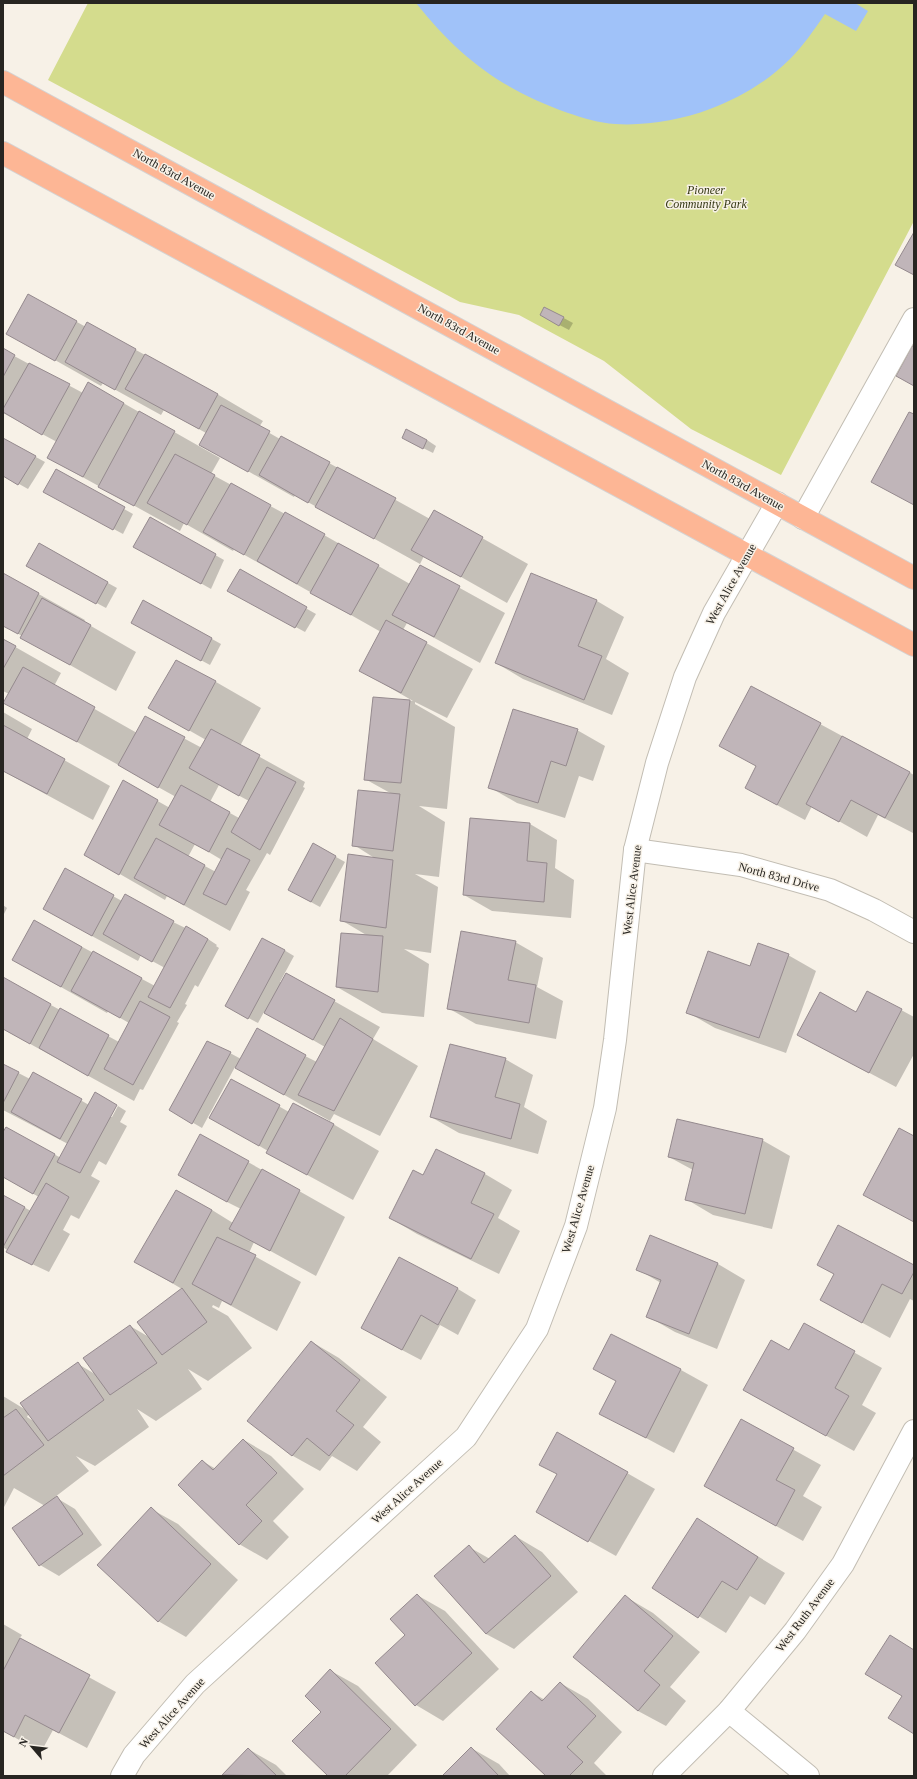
<svg xmlns="http://www.w3.org/2000/svg" width="917" height="1779" font-family="'Times New Roman',serif">
	<rect width="100%" height="100%" fill="#f7f1e7"/>
	<path fill="#d4dc8d" d="M88 3H914V221L781 475 691 429 604 361 519 315 460 302 48 80Z"/>
	<path fill="#a0c2f9" d="M416 3H855L868 11 856 31 825 14C814 30 803 46 790 59 767 82 739 98 710 109 681 120 646 126 615 124 599 123 583 118 568 113 501 89 460 58 416 3Z"/>
	<g fill="#0003" fill-rule="evenodd">
		<path d="M28 295 86 327 88 324 217 394 263 421 259 427 280 439 329 463 430 519 482 538 528 564 507 603 424 556 420 564 295 495 294 497 246 470 206 433 164 410 161 415 103 383 101 386 7 333Z"/>
		<path d="M545 308 573 323 569 330 550 320Z"/>
		<path d="M3 350 83 393 88 383 220 458 211 474 324 535 410 584 420 566 505 613 480 663 407 623 403 630 473 669 447 718 415 702V704L455 727 447 809 419 806 445 822 439 877 415 874 438 887 431 953 404 949 429 964 424 1017 382 1013 337 987 368 936 341 920 376 859 354 845 392 794 365 779 374 698 413 701 361 671 381 632 234 549 233 551 184 523 180 531 48 458 57 442 3 413Z"/>
		<path d="M3 439 45 462 28 489 3 475Z"/>
		<path d="M427 440 436 446 433 453 413 443Z"/>
		<path d="M56 471 133 514 123 534 54 497Z"/>
		<path d="M150 518 224 560 211 589 135 546Z"/>
		<path d="M39 545 117 588 106 608 37 571Z"/>
		<path d="M240 571 316 614 305 632 238 596Z"/>
		<path d="M3 574 85 620 84 622 136 652 116 691 22 638V636L3 625Z"/>
		<path d="M144 601 221 644 210 665 141 628Z"/>
		<path d="M597 601 624 617 606 659 629 673 612 715 523 679 496 663Z"/>
		<path d="M3 640 61 673 54 686 137 733 146 718 202 748 206 740 150 708 216 682 261 708 240 746 305 782 303 787 305 788 270 855 267 853 246 890 250 892 230 931 167 896 165 900 85 854 124 782 170 808 176 797 5 702 9 694 3 691ZM219 785 249 801 239 818 210 802ZM195 844 222 860 216 872 188 857Z"/>
		<path d="M3 712 32 729 27 739 110 786 93 820 3 771Z"/>
		<path d="M820 724 914 775 913 833 878 815 867 837 812 806 805 820 773 803Z"/>
		<path d="M577 730 605 746 593 781 579 776 565 818 517 803 489 787Z"/>
		<path d="M530 824 557 840 555 868 574 880 571 918 492 911 464 895Z"/>
		<path d="M313 844 345 862 320 907 298 895Z"/>
		<path d="M65 870 122 901 173 922 208 939 217 945 216 946 219 948 198 987 195 985 185 1004 187 1005 177 1022 179 1023 143 1090 140 1089 134 1101 3 1029V979L119 1042 129 1023 108 1011 107 1013 13 960 34 921 155 986 165 968 141 955 138 961 90 935Z"/>
		<path d="M3 905 7 908 3 916Z"/>
		<path d="M515 942 543 958 537 987 563 1001 556 1039 476 1024 448 1008Z"/>
		<path d="M284 950 294 956 280 982 334 1001 380 1027 373 1039 418 1066 380 1136 334 1114 330 1121 235 1067 202 1128 171 1110 230 1053 241 1059 305 1056 317 1062 325 1047 264 1012 258 1023 226 1006Z"/>
		<path d="M788 955 816 971 786 1053 715 1028 687 1012 750 967Z"/>
		<path d="M868 992 914 1017V1054L896 1087 826 1050 857 1013Z"/>
		<path d="M505 1059 533 1075 524 1107 547 1121 538 1154 459 1133 431 1117Z"/>
		<path d="M3 1065 30 1079 33 1073 110 1117H112L118 1106 126 1111 120 1122 127 1126 106 1165 99 1161 91 1176 100 1181 79 1219 71 1215 63 1230 70 1234 49 1272 15 1256 3 1247V1196L31 1211 39 1197 3 1177V1134L6 1128 61 1158 68 1144 3 1110Z"/>
		<path d="M232 1080 289 1112 333 1124 379 1151 353 1200 267 1153 268 1151 256 1144Z"/>
		<path d="M762 1140 790 1156 772 1229 713 1215 686 1199 693 1170 669 1157Z"/>
		<path d="M436 1150 485 1174 512 1190 498 1218 520 1231 499 1274 417 1234 390 1218 424 1176Z"/>
		<path d="M248 1162 345 1217 316 1276 254 1242 249 1253 301 1282 277 1331 222 1301 219 1308 213 1305 212 1307 228 1316 252 1348 208 1381 188 1369 202 1389 156 1421 137 1409 149 1427 95 1466 76 1456 89 1471 55 1497 75 1509 102 1545 59 1576 40 1565 14 1528 45 1506 14 1488 3 1509V1396L26 1410 78 1364 95 1374 130 1326 149 1337 182 1289 136 1262 212 1210 233 1223 241 1209 225 1201ZM29 1413 35 1422 27 1417Z"/>
		<path d="M718 1264 745 1280 717 1349 675 1332 647 1316 661 1283 637 1269Z"/>
		<path d="M914 1267V1301L910 1299 890 1338 821 1300Z"/>
		<path d="M458 1289 476 1300 458 1335 440 1325 421 1360 381 1339Z"/>
		<path d="M805 1325 882 1368 862 1405 876 1413 854 1451 772 1406 790 1352Z"/>
		<path d="M312 1342 339 1358 387 1397 363 1427 381 1442 357 1471 332 1456 320 1471 293 1456 249 1420Z"/>
		<path d="M681 1370 708 1385 674 1453 601 1414Z"/>
		<path d="M742 1421 821 1465 803 1496 822 1507 803 1541 733 1502Z"/>
		<path d="M244 1440 271 1456 304 1489 273 1521 289 1537 267 1560 239 1544 202 1461 216 1469Z"/>
		<path d="M627 1473 655 1489 616 1556 564 1527Z"/>
		<path d="M151 1509 178 1524 238 1580 186 1637 158 1621Z"/>
		<path d="M697 1519 785 1573 765 1605 750 1596 726 1633 654 1588Z"/>
		<path d="M515 1536 542 1552 578 1592 514 1649 486 1634 469 1547 490 1559Z"/>
		<path d="M417 1595 445 1611 499 1669 443 1721 416 1705 406 1635Z"/>
		<path d="M626 1597 653 1613 700 1652 670 1687 686 1701 666 1726 638 1711Z"/>
		<path d="M3 1624 22 1635 19 1639 116 1692 87 1748 53 1730 41 1752 3 1731Z"/>
		<path d="M331 1671 358 1686 417 1745 387 1776H329L323 1712Z"/>
		<path d="M560 1683 588 1699 622 1732 594 1763 607 1776H548L531 1692 545 1700Z"/>
		<path d="M471 1748 499 1764 510 1776H443Z"/>
		<path d="M248 1749 276 1765 287 1776H225L223 1775Z"/>
	</g>
	<g fill="#c0b5b9" stroke="#958a8e">
		<path d="M914 232V275L895 265Z"/>
		<path d="M28 294 77 321 55 361 6 334Z"/>
		<path d="M544 307 564 317 559 326 540 315Z"/>
		<path d="M87 322 136 349 115 390 65 362Z"/>
		<path d="M912 346 914 347V386L896 376Z"/>
		<path d="M3 348 15 355 3 377Z"/>
		<path d="M145 354 218 394 199 429 125 389Z"/>
		<path d="M29 363 70 384 42 435 3 412V409Z"/>
		<path d="M88 382 124 403 83 477 47 458Z"/>
		<path d="M221 405 270 431 248 472 199 445Z"/>
		<path d="M139 411 175 431 134 506 98 487Z"/>
		<path d="M909 412 914 414V505L871 482Z"/>
		<path d="M406 429 427 440 423 449 402 438Z"/>
		<path d="M281 436 330 462 308 503 259 475Z"/>
		<path d="M3 438 36 456 18 485 3 476Z"/>
		<path d="M175 454 215 475 187 525 147 503Z"/>
		<path d="M337 467 396 498 374 539 315 507Z"/>
		<path d="M56 469 125 507 113 530 43 492Z"/>
		<path d="M231 483 271 505 244 555 203 532Z"/>
		<path d="M434 510 483 537 461 577 411 550Z"/>
		<path d="M285 512 325 534 297 584 257 561Z"/>
		<path d="M150 517 216 554 201 584 133 547Z"/>
		<path d="M39 543 108 582 96 604 26 566Z"/>
		<path d="M338 543 379 565 351 615 310 593Z"/>
		<path d="M420 565 460 586 434 637 392 615Z"/>
		<path d="M240 569 307 607 295 628 227 591Z"/>
		<path d="M3 573 39 593 18 634 3 626Z"/>
		<path d="M531 573 597 600 578 646 602 656 584 700 495 663Z"/>
		<path d="M42 598 91 625 70 665 20 638Z"/>
		<path d="M143 600 212 638 201 661 131 623Z"/>
		<path d="M386 620 427 642 401 693 359 671Z"/>
		<path d="M3 639 16 646 3 669Z"/>
		<path d="M176 660 216 681 189 731 148 708Z"/>
		<path d="M23 667 95 707 77 742 3 703Z"/>
		<path d="M751 686 821 723 777 805 745 788 756 766 719 746Z"/>
		<path d="M373 697 410 700 401 783 364 780Z"/>
		<path d="M513 709 578 729 566 766 551 761 538 803 488 788Z"/>
		<path d="M145 716 185 737 158 788 118 765Z"/>
		<path d="M3 725 65 759 47 794 3 771Z"/>
		<path d="M211 729 260 755 239 796 189 768Z"/>
		<path d="M842 736 910 772 885 818 851 800 839 822 806 804Z"/>
		<path d="M267 767 296 782 260 850 231 832Z"/>
		<path d="M123 780 158 800 119 875 84 855Z"/>
		<path d="M181 785 230 812 209 852 159 825Z"/>
		<path d="M358 790 400 794 393 851 352 846Z"/>
		<path d="M470 818 530 823 527 861 547 863 544 902 463 895Z"/>
		<path d="M156 838 205 865 184 905 134 878Z"/>
		<path d="M313 843 336 856 311 902 288 890Z"/>
		<path d="M227 848 250 860 226 905 203 894Z"/>
		<path d="M348 854 393 860 386 928 340 921Z"/>
		<path d="M65 868 114 895 92 936 43 909Z"/>
		<path d="M125 894 174 921 152 962 103 934Z"/>
		<path d="M34 920 82 947 61 987 12 960Z"/>
		<path d="M186 926 208 939 170 1008 148 997Z"/>
		<path d="M461 931 516 941 508 980 536 985 529 1023 447 1009Z"/>
		<path d="M341 933 383 936 378 992 336 987Z"/>
		<path d="M262 938 285 950 248 1019 225 1006Z"/>
		<path d="M758 943 789 954 759 1038 686 1013 708 951 750 966Z"/>
		<path d="M93 951 142 978 120 1018 71 991Z"/>
		<path d="M286 973 335 1000 313 1040 264 1013Z"/>
		<path d="M3 977 51 1004 30 1044 3 1029Z"/>
		<path d="M867 991 902 1009 869 1073 797 1035 820 992 856 1012Z"/>
		<path d="M140 1001 170 1017 133 1085 104 1069Z"/>
		<path d="M60 1008 109 1035 88 1076 39 1048Z"/>
		<path d="M340 1018 373 1039 334 1111 298 1095Z"/>
		<path d="M257 1028 306 1055 284 1095 235 1068Z"/>
		<path d="M207 1041 231 1052 192 1124 169 1110Z"/>
		<path d="M450 1044 506 1058 495 1097 520 1104 511 1139 430 1117Z"/>
		<path d="M3 1064 19 1072 3 1103Z"/>
		<path d="M33 1072 82 1099 60 1139 11 1112Z"/>
		<path d="M231 1079 280 1105 259 1146 209 1118Z"/>
		<path d="M95 1092 117 1105 80 1173 57 1162Z"/>
		<path d="M293 1103 334 1124 307 1175 266 1153Z"/>
		<path d="M677 1119 763 1139 745 1214 685 1200 694 1163 668 1157Z"/>
		<path d="M6 1127 55 1154 33 1194 3 1177V1132Z"/>
		<path d="M899 1128 914 1136V1222L863 1195Z"/>
		<path d="M200 1134 249 1161 227 1202 178 1175Z"/>
		<path d="M436 1149 485 1173 471 1203 494 1214 471 1259 389 1218 413 1170 423 1175Z"/>
		<path d="M262 1169 300 1190 270 1251 229 1229Z"/>
		<path d="M46 1183 69 1197 32 1265 6 1252Z"/>
		<path d="M176 1190 212 1210 173 1283 134 1262Z"/>
		<path d="M3 1195 25 1207 3 1247Z"/>
		<path d="M838 1225 914 1265V1272L902 1294 882 1284 862 1323 820 1300 834 1274 817 1265Z"/>
		<path d="M650 1235 718 1263 689 1334 646 1317 661 1280 636 1270Z"/>
		<path d="M217 1237 256 1255 231 1305 192 1284Z"/>
		<path d="M399 1257 458 1288 438 1325 421 1315 402 1350 361 1328Z"/>
		<path d="M182 1288 207 1322 162 1355 137 1322Z"/>
		<path d="M804 1323 855 1351 835 1388 849 1396 826 1436 743 1390 771 1340 789 1350Z"/>
		<path d="M130 1325 157 1363 110 1395 83 1358Z"/>
		<path d="M611 1334 681 1369 646 1438 599 1414 616 1381 593 1369Z"/>
		<path d="M311 1341 360 1380 336 1411 354 1425 329 1456 307 1438 292 1456 247 1421Z"/>
		<path d="M78 1362 104 1400 48 1441 20 1403Z"/>
		<path d="M16 1409 44 1445 3 1476V1418Z"/>
		<path d="M741 1419 794 1448 776 1480 795 1490 776 1526 704 1486Z"/>
		<path d="M557 1432 628 1472 588 1542 536 1512 557 1474 539 1465Z"/>
		<path d="M243 1439 277 1473 246 1505 262 1521 239 1545 178 1485 202 1460 213 1470Z"/>
		<path d="M57 1496 83 1534 39 1566 12 1528Z"/>
		<path d="M151 1507 211 1564 158 1622 97 1565Z"/>
		<path d="M697 1518 758 1557 737 1590 722 1581 698 1618 652 1588Z"/>
		<path d="M515 1535 551 1576 486 1634 434 1576 469 1545 484 1563Z"/>
		<path d="M417 1594 472 1653 415 1706 375 1663 405 1635 390 1619Z"/>
		<path d="M625 1595 673 1636 644 1671 660 1685 638 1711 573 1657Z"/>
		<path d="M890 1635 914 1650V1734L888 1718 902 1696 865 1674Z"/>
		<path d="M20 1638 90 1675 59 1733 25 1715 14 1737 3 1731V1671Z"/>
		<path d="M330 1669 391 1729 345 1776H328L292 1741 321 1712 305 1696Z"/>
		<path d="M560 1682 596 1716 567 1747 583 1762 569 1776H546L496 1729 531 1691 542 1701Z"/>
		<path d="M471 1747 499 1776H442Z"/>
		<path d="M248 1748 277 1776 222 1775Z"/>
	</g>
	<g fill="none" stroke-linecap="round" stroke-linejoin="round">
		<g stroke="#c2bdb3" stroke-width="24">
			<g id="minor">
				<path d="M803 518 914 319"/>
				<path d="M635 850 741 865 830 890 874 910 914 932"/>
				<path d="M729 1711 808 1776"/>
				<path d="M122 1776 134 1755 195 1684 466 1437 537 1329 576 1226 605 1108 615 1040 635 850 657 763 685 677 714 613 777 503"/>
				<path d="M664 1776 729 1711 795 1631 843 1564 914 1431"/>
			</g>
		</g>
		<g stroke="#d4d3d3" stroke-width="24">
			<g id="major">
				<path d="M3 82 914 578"/>
				<path d="M3 153 914 645"/>
			</g>
		</g>
		<use href="#minor" stroke="#fff" stroke-width="22"/>
		<use href="#major" stroke="#fdb695" stroke-width="22"/>
	</g>
	<g text-anchor="middle" stroke-width="3" stroke-linejoin="round" paint-order="stroke">
		<g font-size="12" fill="#272521" stroke="#f7f1e7">
			<text transform="translate(174 174) rotate(29)" y="4">North 83rd Avenue</text>
			<text transform="translate(459 329) rotate(29)" y="4">North 83rd Avenue</text>
			<text transform="translate(743 485) rotate(29)" y="4">North 83rd Avenue</text>
			<text transform="translate(731 584) rotate(-61)" y="4">West Alice Avenue</text>
			<text transform="translate(779 877) rotate(15)" y="4">North 83rd Drive</text>
			<text transform="translate(632 890) rotate(-83)" y="4">West Alice Avenue</text>
			<text transform="translate(578 1209) rotate(-74)" y="4">West Alice Avenue</text>
			<text transform="translate(407 1491) rotate(-42)" y="4">West Alice Avenue</text>
			<text transform="translate(805 1615) rotate(-53)" y="4">West Ruth Avenue</text>
			<text transform="translate(172 1713) rotate(-48)" y="4">West Alice Avenue</text>
		</g>
		<g font-size="12" font-style="italic" fill="#343713" stroke="#f7f1e7">
			<text x="706" y="194">Pioneer<tspan x="706" dy="14">Community Park</tspan></text>
		</g>
	</g>
	<rect width="917" height="1779" fill="none" stroke="#272521" stroke-width="8"/>
	<g transform="translate(32 1747) rotate(298)" stroke="#f7f1e7" stroke-width="3" paint-order="stroke">
	<path d="M0-3L7 15L0 10L-7 15Z" fill="#272521"/>
	<text y="-6" font-size="11" font-weight="bold" text-anchor="middle" fill="#272521">N</text>
	</g>
</svg>
